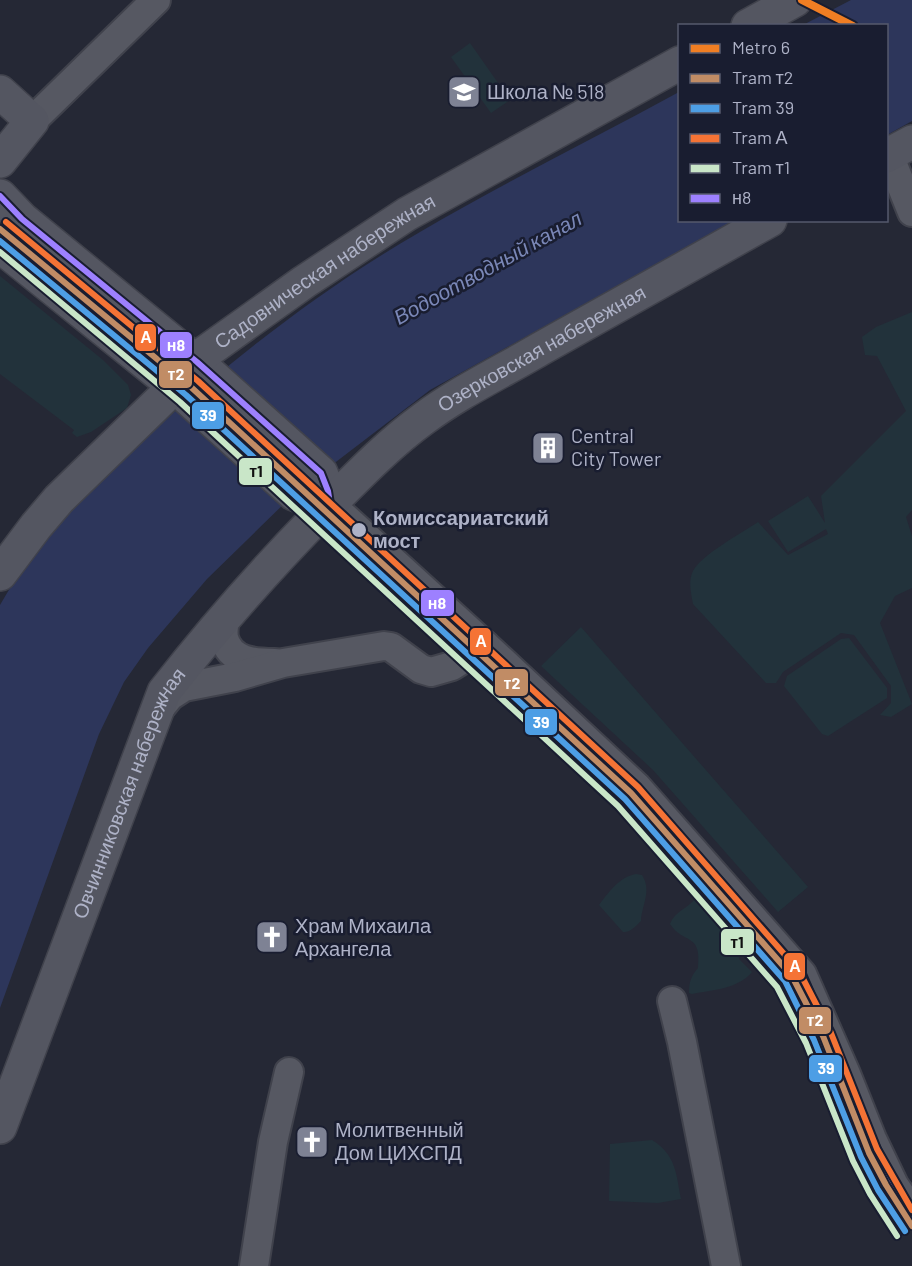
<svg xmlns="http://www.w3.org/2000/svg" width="912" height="1266" font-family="Barlow,sans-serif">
	<rect width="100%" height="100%" fill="#252835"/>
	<g fill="#22323b">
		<path d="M470 43 510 100 491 113 451 57Z"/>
		<path d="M0 276 103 360 128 385 131 395 127 408 91 432 77 437 72 433 74 430 0 374Z"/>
		<path d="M912 312V510L906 517 912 536V588L895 596 880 623 912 704 891 717 880 715 891 703V686L854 635 841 633 783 672 776 683H766L693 604C691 593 688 581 693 571 701 555 742 533 758 522L788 555 828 534 826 529 788 552 768 521 808 496 825 523 821 496 906 411 877 356 865 355 862 337 876 327Z"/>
		<path d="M581 627 808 887 778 912 653 770 541 666Z"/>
		<path d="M849 638 887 688V698L828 736 822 734 784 686 787 676 841 639Z"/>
		<path d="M636 874 642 875C652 891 642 904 641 921 636 926 630 933 623 932L599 905C609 892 619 877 636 874Z"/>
		<path d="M696 898 719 928 734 941 738 950 739 959 752 972C738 989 712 990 692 994L689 993C689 982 691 976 698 968 702 932 684 945 670 924 675 911 687 909 696 898Z"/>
		<path d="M652 1140C676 1155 676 1173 681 1199L658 1203 609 1201 610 1144Z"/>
	</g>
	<g fill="#2d365b">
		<path d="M851 0H912V121L887 135 886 26 803 25Z"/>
		<path d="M679 92 680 220 734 221 430 390 294 494 207 579 148 648 124 682 99 734 0 1008V605C33 546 81 500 129 454 216 371 316 292 420 232 505 182 593 139 679 92Z"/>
	</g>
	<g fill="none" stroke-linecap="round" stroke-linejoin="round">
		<g stroke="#40424c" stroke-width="32">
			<g id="street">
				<path d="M32 121 156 0"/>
				<path d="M889 155 912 212"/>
				<path d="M330 504 485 645 637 787 802 974 846 1074 872 1139 894 1185 912 1211"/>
				<path d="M225 619C224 624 223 632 224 638 230 662 255 663 275 663"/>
				<path d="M161 707 170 696 184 687 235 677 283 663 384 646 391 647 421 669 431 672 452 666 485 645"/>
				<path d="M672 1001 682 1042 726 1266"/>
				<path d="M254 1266 273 1142 289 1072"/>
			</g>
		</g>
		<g stroke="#40424c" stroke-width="36">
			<g id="secondary">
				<path d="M748 26 795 0"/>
				<path d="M0 92 32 121 0 161"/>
				<path d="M886 156 912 142"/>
				<path d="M0 196 22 219 197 362 321 473 328 491 330 504"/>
				<path d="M0 246 174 386 294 494 317 503 330 504"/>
				<path id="s1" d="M0 574 36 526 59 499 162 399 206 352 304 282 407 214 680 63"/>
				<path id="s2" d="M0 1127 164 692C213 629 267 568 323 511 355 479 386 446 423 419 459 392 501 372 540 349 616 306 693 263 770 220"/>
			</g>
		</g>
		<use href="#street" stroke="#565862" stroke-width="28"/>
		<use href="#secondary" stroke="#545661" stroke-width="33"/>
		<g stroke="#191d30" stroke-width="10">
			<path id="bus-1" d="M0 196 22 219 197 362 321 473 328 491 330 504 637 787 802 974 872 1139 894 1185 912 1211"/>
		</g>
		<use href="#bus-1" stroke="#9d80ff" stroke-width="6"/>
		<g stroke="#191d30" stroke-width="10">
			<path id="tram-1" d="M0 229 192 388 631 793 792 976 823 1036 869 1153 886 1185 912 1226"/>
		</g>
		<g stroke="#191d30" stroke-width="10">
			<path id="tram-2" d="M0 241 186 395 625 799 785 981 814 1040 861 1157 878 1190 905 1231"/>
		</g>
		<g stroke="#191d30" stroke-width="10">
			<path id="tram-3" d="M6 222 198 381 638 787 799 971 831 1033 877 1149 912 1210"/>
		</g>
		<g stroke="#191d30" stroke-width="10">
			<path id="tram-4" d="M0 252 180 402 618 806 777 987 806 1043 853 1161 870 1194 897 1236"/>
		</g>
		<use href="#tram-1" stroke="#c18c65" stroke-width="6"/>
		<use href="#tram-2" stroke="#4d9ee5" stroke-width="6"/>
		<use href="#tram-3" stroke="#f57335" stroke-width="6"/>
		<use href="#tram-4" stroke="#c9e6c8" stroke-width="6"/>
		<g stroke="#191d30" stroke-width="12">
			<path id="metro-1" d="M802 0 853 26"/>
		</g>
		<use href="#metro-1" stroke="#f07e23" stroke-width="8"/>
	</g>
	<defs>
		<g id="school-square" transform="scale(1.725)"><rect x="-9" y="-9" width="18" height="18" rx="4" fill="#7e8294" stroke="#191d30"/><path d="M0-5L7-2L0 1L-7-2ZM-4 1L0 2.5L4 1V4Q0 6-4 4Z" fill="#fff"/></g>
		<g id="building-square" transform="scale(1.725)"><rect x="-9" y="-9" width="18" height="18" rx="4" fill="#7e8294" stroke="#191d30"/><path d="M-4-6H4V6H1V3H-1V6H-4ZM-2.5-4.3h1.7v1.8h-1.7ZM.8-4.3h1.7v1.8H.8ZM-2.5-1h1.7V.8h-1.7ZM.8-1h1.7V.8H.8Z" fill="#fff"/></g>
		<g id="church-square" transform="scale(1.725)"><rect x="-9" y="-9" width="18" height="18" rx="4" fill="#7e8294" stroke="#191d30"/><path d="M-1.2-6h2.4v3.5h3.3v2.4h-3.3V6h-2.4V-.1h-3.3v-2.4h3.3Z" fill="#fff"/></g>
	</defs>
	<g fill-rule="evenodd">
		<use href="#school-square" x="464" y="92"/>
		<use href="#building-square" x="548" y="448"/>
		<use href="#church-square" x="272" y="937"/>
		<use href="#church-square" x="312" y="1142"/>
	</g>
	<circle fill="#aeb2c7" stroke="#191d30" stroke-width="2" cx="359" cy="530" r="8"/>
	<g text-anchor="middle" stroke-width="5" stroke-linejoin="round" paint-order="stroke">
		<g font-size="20" fill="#aeb2c7" stroke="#191d30" text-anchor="start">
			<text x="487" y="99">Школа № 518</text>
			<text x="571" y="443">Central<tspan x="571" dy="23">City Tower</tspan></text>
			<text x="295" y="933">Храм Михаила<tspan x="295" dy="23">Архангела</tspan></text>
			<text x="335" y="1137">Молитвенный<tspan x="335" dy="23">Дом ЦИХСПД</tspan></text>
		</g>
		<g font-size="20" fill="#aeb2c7" stroke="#191d30">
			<text dy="7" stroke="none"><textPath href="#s1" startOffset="447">Садовническая набережная</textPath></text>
			<text dy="7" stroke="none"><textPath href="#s2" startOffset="980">Озерковская набережная</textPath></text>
			<text dy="7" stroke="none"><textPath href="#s2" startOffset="358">Овчинниковская набережная</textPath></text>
		</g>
		<g font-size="20" font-weight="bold" fill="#aeb2c7" stroke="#191d30" text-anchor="start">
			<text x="373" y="525">Комиссариатский<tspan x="373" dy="23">мост</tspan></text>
		</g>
		<g font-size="21" font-style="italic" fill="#7a87b7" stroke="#191d30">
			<text transform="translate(488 268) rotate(-29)" y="7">Водоотводный канал</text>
		</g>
	</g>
	<g stroke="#191d30" stroke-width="2">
		<rect x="134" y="323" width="23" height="29" rx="6" fill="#f57335"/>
		<rect x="159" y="331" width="34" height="28" rx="6" fill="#9d80ff"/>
		<rect x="158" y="360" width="35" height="29" rx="6" fill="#c18c65"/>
		<rect x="191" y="401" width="34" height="29" rx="6" fill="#4d9ee5"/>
		<rect x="238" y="457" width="35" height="29" rx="6" fill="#c9e6c8"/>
		<rect x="420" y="589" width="35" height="28" rx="6" fill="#9d80ff"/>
		<rect x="469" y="627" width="23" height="29" rx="6" fill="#f57335"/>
		<rect x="494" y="668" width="35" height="29" rx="6" fill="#c18c65"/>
		<rect x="524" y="708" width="34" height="28" rx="6" fill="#4d9ee5"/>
		<rect x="720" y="928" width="35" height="28" rx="6" fill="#c9e6c8"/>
		<rect x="783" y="952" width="23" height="29" rx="6" fill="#f57335"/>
		<rect x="798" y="1006" width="34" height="29" rx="6" fill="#c18c65"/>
		<rect x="808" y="1054" width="35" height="29" rx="6" fill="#4d9ee5"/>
	</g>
	<g font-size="16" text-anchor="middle" font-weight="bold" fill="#fff">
		<text x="146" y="343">А</text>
		<text x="176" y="351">н8</text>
		<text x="176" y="380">т2</text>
		<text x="208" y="421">39</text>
		<text x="437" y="609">н8</text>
		<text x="481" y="647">А</text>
		<text x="512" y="689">т2</text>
		<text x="541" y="728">39</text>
		<text x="795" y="972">А</text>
		<text x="815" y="1026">т2</text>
		<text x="826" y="1074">39</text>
	</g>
	<g font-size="16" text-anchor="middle" font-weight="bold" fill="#111">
		<text x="256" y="477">т1</text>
		<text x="737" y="948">т1</text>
	</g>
	<rect x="678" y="24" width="210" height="198" fill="#191d30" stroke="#55596c" stroke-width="1.5"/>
	<rect x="690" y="44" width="30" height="9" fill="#f07e23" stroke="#55596c" stroke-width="1.5"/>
	<text x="732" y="54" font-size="18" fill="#aeb2c7">Metro 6</text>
	<rect x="690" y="74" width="30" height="9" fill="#c18c65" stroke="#55596c" stroke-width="1.5"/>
	<text x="732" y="84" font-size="18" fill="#aeb2c7">Tram т2</text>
	<rect x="690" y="104" width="30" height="9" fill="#4d9ee5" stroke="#55596c" stroke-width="1.5"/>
	<text x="732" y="114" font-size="18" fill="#aeb2c7">Tram 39</text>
	<rect x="690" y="134" width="30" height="9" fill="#f57335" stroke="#55596c" stroke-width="1.5"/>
	<text x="732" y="144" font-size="18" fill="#aeb2c7">Tram А</text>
	<rect x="690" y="164" width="30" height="9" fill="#c9e6c8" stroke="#55596c" stroke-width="1.5"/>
	<text x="732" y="174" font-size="18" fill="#aeb2c7">Tram т1</text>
	<rect x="690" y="194" width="30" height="9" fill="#9d80ff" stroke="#55596c" stroke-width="1.5"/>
	<text x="732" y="204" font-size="18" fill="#aeb2c7">н8</text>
</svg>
